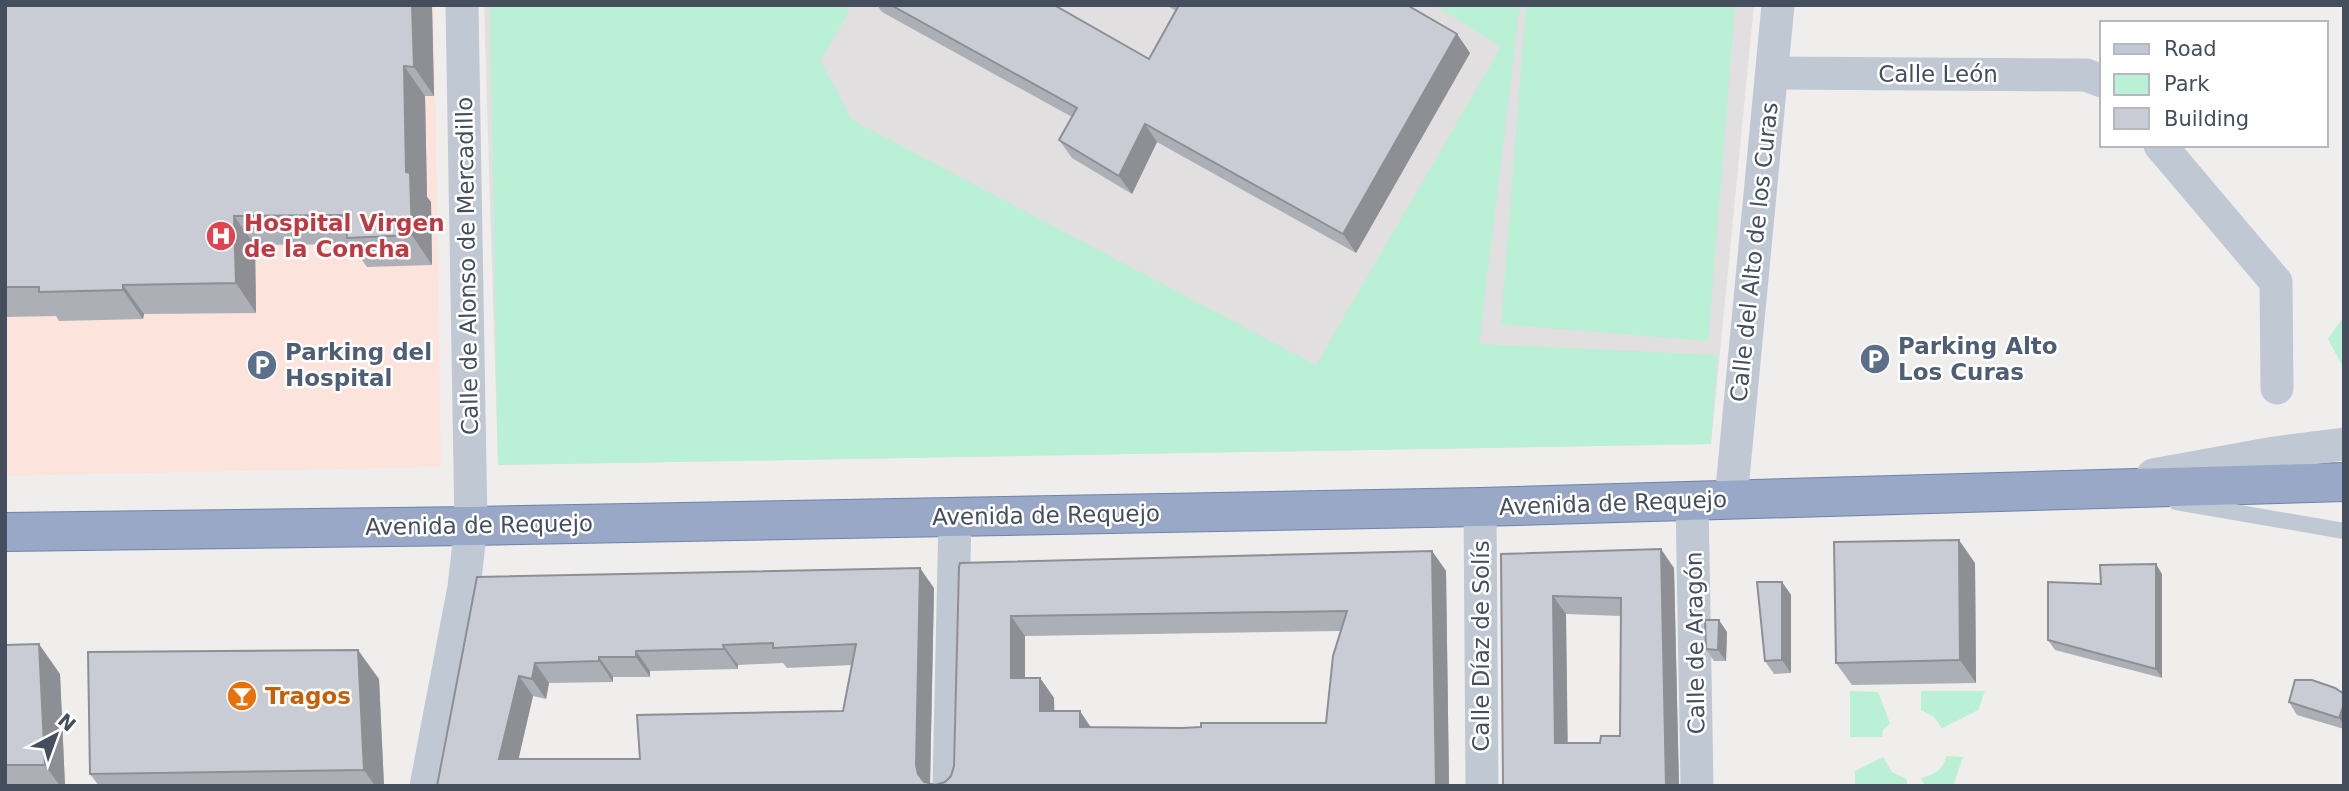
<svg xmlns="http://www.w3.org/2000/svg" width="2349" height="791" font-family="'DejaVu Sans',sans-serif">
	<rect width="100%" height="100%" fill="#f0eeed"/>
	<path fill="#e1dfdf" d="M484 5H1754L1711 444 498 465Z"/>
	<path fill="#fce3dc" d="M5 5H434L441 467 5 476Z"/>
	<g fill="#b9f0d6">
		<path d="M490 5H845L849 13 820 60 852 120 1316 365 1501 47 1435 5H1520L1479 344 1717 355 1711 444 498 465Z"/>
		<path d="M1526 5H1735L1708 341 1501 324Z"/>
		<path d="M2344 316V369L2328 339Z"/>
		<path d="M1850 691 1878 692 1890 723 1883 730 1882 737H1850Z"/>
		<path d="M1921 691H1985L1978 710 1942 728 1934 717 1921 710Z"/>
		<path d="M1946 756 1963 757 1953 786H1925L1921 778C1933 775 1944 770 1946 756Z"/>
		<path d="M1883 757 1892 772 1907 779V786H1855V771Z"/>
	</g>
	<g fill="none" stroke-linecap="round" stroke-linejoin="round">
		<g stroke="#6e83ab" stroke-width="40">
			<path id="trunk" d="M5 532 471 526 1480 507 2344 482"/>
		</g>
		<path stroke="#c0c8d4" stroke-width="16" d="M2176 502 2344 531"/>
		<g stroke="#c0c8d4" stroke-width="33">
			<path d="M1772 73 2086 75 2102 81"/>
			<path d="M2160 145 2276 282 2277 388"/>
			<path d="M2153 475 2274 453 2344 444"/>
			<path d="M1731 499 1778 5"/>
			<path d="M1692 500 1697 786"/>
			<path d="M1480 507 1482 786"/>
			<path d="M426 786 464 587 471 526 462 5"/>
			<path d="M949 786 955 517"/>
		</g>
		<use href="#trunk" stroke="#98a8c6" stroke-width="38"/>
	</g>
	<g fill="#adafb6" fill-rule="evenodd">
		<path d="M5 5H432L434 96H425L427 197 431 202 432 265 367 267 351 244 255 245 256 313 144 314 143 319 59 321 56 316 5 317Z"/>
		<path d="M877 5H1054L1149 59 1176 11 1166 5H1407L1457 34 1470 53 1356 253 1157 142 1132 194 1072 158 1059 140 1072 117 882 12Z"/>
		<path d="M1432 551 1446 571 1449 786H437L477 577 934 588 930 783 935 785 945 782 951 776 954 766 959 567ZM1341 631 1326 723 1182 728 1091 727 1054 711V698L1040 678H1025V636ZM783 663 787 668 852 665 843 711 640 759H518L533 696 546 699 549 683 613 682V677H650V671L738 669V665Z"/>
		<path d="M1501 554 1674 568 1679 786H1503ZM1566 614 1621 616 1620 736 1600 743H1567Z"/>
		<path d="M1975 563 1976 683 1852 685 1836 663Z"/>
		<path d="M2162 574V678L2055 650 2048 640Z"/>
		<path d="M1782 582 1791 595V673L1774 674 1765 661Z"/>
		<path d="M1727 632 1726 661H1714L1706 649Z"/>
		<path d="M5 645 60 674 65 786H5Z"/>
		<path d="M379 679 384 786H99L90 774Z"/>
		<path d="M2344 694V729L2297 715 2289 702Z"/>
	</g>
	<g fill="#8d8f94">
		<path d="M412 5H432L434 96 414 67Z"/>
		<path d="M1457 34 1470 53 1356 253 1343 234Z"/>
		<path d="M404 66 425 96 427 197 431 202 432 265 412 235 406 172Z"/>
		<path d="M1145 124 1157 142 1132 194 1119 176Z"/>
		<path d="M234 216 255 245 256 313 236 283Z"/>
		<path d="M123 285 144 314 143 319 123 290Z"/>
		<path d="M1959 540 1975 563 1976 683 1960 660Z"/>
		<path d="M1661 549 1674 568 1679 786H1666Z"/>
		<path d="M1432 551 1446 571 1449 786H1436Z"/>
		<path d="M2156 564 2162 574V678L2156 669Z"/>
		<path d="M920 568 934 588 930 786H926L918 774 916 765Z"/>
		<path d="M1782 582 1791 595V673L1782 660Z"/>
		<path d="M1553 596 1566 614 1568 762 1555 743Z"/>
		<path d="M1011 616 1025 636V698L1011 678Z"/>
		<path d="M1719 620 1727 632 1726 661 1718 650Z"/>
		<path d="M39 644 60 674 65 786H60L45 765Z"/>
		<path d="M723 645 738 665V669L724 649Z"/>
		<path d="M358 650 379 679 384 786H375L364 770Z"/>
		<path d="M636 651 650 671V677L636 657Z"/>
		<path d="M599 657 613 677V682L599 661Z"/>
		<path d="M535 663 549 683 546 699 532 679Z"/>
		<path d="M519 676 533 696 514 779 499 759Z"/>
		<path d="M1040 678 1054 698 1055 731 1040 711Z"/>
		<path d="M2344 704V724L2339 718Z"/>
		<path d="M1080 711 1094 732 1080 727Z"/>
	</g>
	<g fill="#c9ccd4" stroke="#8d8f94" stroke-width="2" fill-rule="evenodd">
		<path d="M5 5H412L414 67 404 66 406 172 410 173 412 235 347 238 345 215 234 216 236 283 123 285V290L39 292V287H5Z"/>
		<path d="M891 5H1054L1149 59 1179 5H1407L1457 34 1343 234 1145 124 1119 176 1059 140 1077 108Z"/>
		<path d="M1959 540 1960 660 1836 663 1834 542Z"/>
		<path d="M1661 549 1666 786H1503L1501 554ZM1553 596 1621 598 1620 736H1601L1600 743H1555Z"/>
		<path d="M1432 551 1436 786H437L477 577 920 568 916 765 918 774 924 782 935 785 945 782 951 776 954 766 959 567 960 563ZM1347 611 1333 656 1326 723H1201V727L1182 728 1080 727V711H1040V678H1011V616ZM773 643V648L856 644 843 711 637 715 640 759H499L519 676 532 679 535 663 599 661V657H636V651L724 649 723 645Z"/>
		<path d="M2156 564V669L2048 640V582L2101 584 2100 565Z"/>
		<path d="M1757 582H1782V660L1765 661Z"/>
		<path d="M1705 620H1719L1718 650 1706 649Z"/>
		<path d="M39 644 45 765H5V645Z"/>
		<path d="M358 650 364 770 90 774 88 652Z"/>
		<path d="M2295 680H2312L2335 688 2344 694V704L2339 718 2289 702Z"/>
	</g>
	<defs>
		<g id="hospital-disc" transform="scale(1.575)"><circle r="9.5" fill="#e0444e" stroke="#fff"/><path d="M-5-5h3v3.5h4V-5h3V5h-3V1.5h-4V5h-3Z" fill="#fff"/></g>
		<g id="parking-disc" transform="scale(1.575)"><circle r="9.5" fill="#5c6f8a" stroke="#fff"/><path d="M-3.5-5.5H1a3.5 3.5 0 0 1 0 7H-1V5.5H-3.5ZM-1-3.4V-.6H.8a1.4 1.4 0 0 0 0-2.8Z" fill="#fff"/></g>
		<g id="bar-disc" transform="scale(1.575)"><circle r="9.5" fill="#e8710a" stroke="#fff"/><path d="M-6-5H6L.8 .8V4.5H3.5V6h-7V4.5H-.8V.8Z" fill="#fff"/></g>
	</defs>
	<g fill-rule="evenodd">
		<use href="#hospital-disc" x="221" y="236"/>
		<use href="#parking-disc" x="1875" y="359"/>
		<use href="#parking-disc" x="262" y="365"/>
		<use href="#bar-disc" x="242" y="696"/>
	</g>
	<g text-anchor="middle" stroke-width="5" stroke-linejoin="round" paint-order="stroke">
		<g font-size="23" fill="#454e5c" stroke="#fff">
			<text x="1938" y="82">Calle León</text>
			<text transform="translate(1754 252) rotate(-84)" y="8">Calle del Alto de los Curas</text>
			<text transform="translate(467 266) rotate(-91)" y="8">Calle de Alonso de Mercadillo</text>
			<text transform="translate(1613 503) rotate(-2)" y="8">Avenida de Requejo</text>
			<text transform="translate(1046 515) rotate(-1)" y="8">Avenida de Requejo</text>
			<text transform="translate(479 525) rotate(-1)" y="8">Avenida de Requejo</text>
			<text transform="translate(1695 643) rotate(-91)" y="8">Calle de Aragón</text>
			<text transform="translate(1481 646) rotate(-90)" y="8">Calle Díaz de Solís</text>
		</g>
		<g font-size="23" font-weight="bold" fill="#be3a42" stroke="#fff" text-anchor="start">
			<text x="244" y="231">Hospital Virgen<tspan x="244" dy="26">de la Concha</tspan></text>
		</g>
		<g font-size="23" font-weight="bold" fill="#4e5e75" stroke="#fff" text-anchor="start">
			<text x="1898" y="354">Parking Alto<tspan x="1898" dy="26">Los Curas</tspan></text>
			<text x="285" y="360">Parking del<tspan x="285" dy="26">Hospital</tspan></text>
		</g>
		<g font-size="23" font-weight="bold" fill="#c56008" stroke="#fff" text-anchor="start">
			<text x="265" y="704">Tragos</text>
		</g>
	</g>
	<rect width="2349" height="791" fill="none" stroke="#454e5c" stroke-width="14"/>
	<rect x="2100" y="21" width="228" height="126" fill="#ffffff" stroke="#b5b8be" stroke-width="2"/>
	<rect x="2114" y="44" width="35" height="10" fill="#c0c8d4" stroke="#b5b8be" stroke-width="2"/>
	<text x="2164" y="56" font-size="21" fill="#454e5c">Road</text>
	<rect x="2114" y="74" width="35" height="21" fill="#b9f0d6" stroke="#b5b8be" stroke-width="2"/>
	<text x="2164" y="91" font-size="21" fill="#454e5c">Park</text>
	<rect x="2114" y="108" width="35" height="21" fill="#c9ccd4" stroke="#b5b8be" stroke-width="2"/>
	<text x="2164" y="126" font-size="21" fill="#454e5c">Building</text>
	<g transform="translate(56 735) rotate(41)" stroke="#ffffff" stroke-width="5" paint-order="stroke">
	<path d="M0-5L12 26L0 18L-12 26Z" fill="#454e5c"/>
	<text y="-10" font-size="19" font-weight="bold" text-anchor="middle" fill="#454e5c">N</text>
	</g>
</svg>
